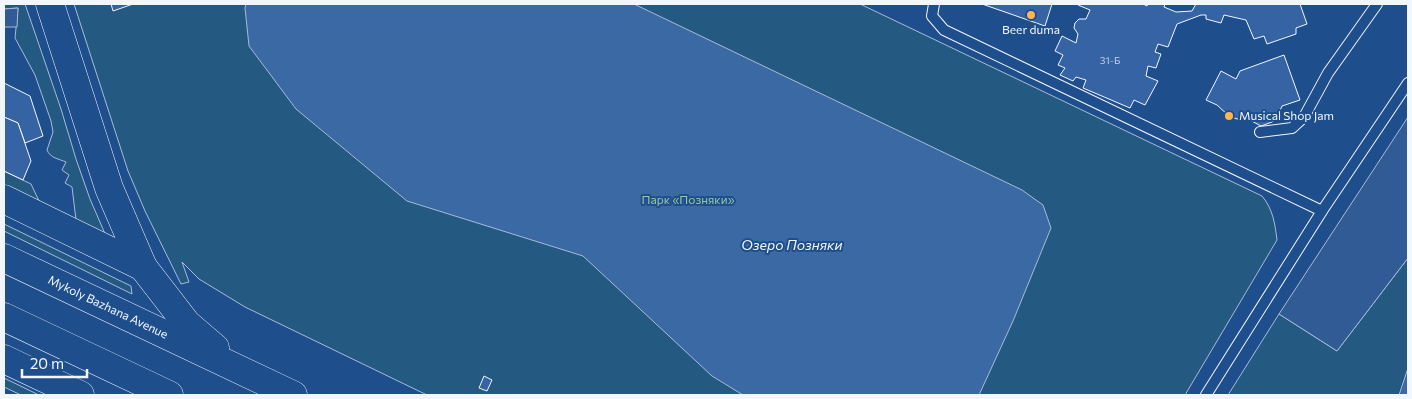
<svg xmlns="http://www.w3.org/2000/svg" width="1412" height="399" font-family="Commissioner,sans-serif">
	<rect width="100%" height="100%" fill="#1f4e8c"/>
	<g fill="#245a82" stroke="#a8bbd7">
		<path d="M4 4H25L61 109 76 159 90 199 106 236 76 220 72 187 65 183 69 175 62 170 66 162C59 159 50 158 47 150L53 132 51 121 35 75 15 38 18 8 4 9Z"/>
		<path d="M74 4H860L1262 196C1273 209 1275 224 1277 240L1185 395H427L245 307 199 279 182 262 189 282 181 284 145 211 128 171Z"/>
		<path d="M4 171 31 184 40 203 4 186Z"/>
		<path d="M4 224 131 286 132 294 4 231Z"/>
		<path d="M1408 258V395H1228L1279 314 1337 351Z"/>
		<path d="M4 378 39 395H21L4 387Z"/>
	</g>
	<g fill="#305b95" stroke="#a8bbd7">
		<path d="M18 8 17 27H4V9Z"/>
		<path d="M1408 117V258L1337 351 1279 314Z"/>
	</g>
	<g fill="#3b69a3" stroke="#a8bbd7">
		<path d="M246 4H634L1022 190 1043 205 1051 228 1013 321 979 395H743L712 376 583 256 407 201 296 109 249 46 245 8Z"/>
		<path d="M1408 368V395H1399Z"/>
	</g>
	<g fill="#3563a3" stroke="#f2f6ff">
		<path d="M111 4H133L113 11Z"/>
		<path d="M982 4H1052L1045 26Z"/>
		<path d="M1079 4H1143L1147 6 1148 4H1165L1164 7 1176 12 1192 11 1196 4H1300L1307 24 1296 28V34L1267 44 1264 36 1254 39 1246 20 1224 15 1221 23 1206 19V15H1201L1177 24 1168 47 1158 44 1155 52 1161 54 1156 68 1148 66 1146 76 1158 81 1145 105 1134 100 1130 108 1083 88 1086 80 1076 77 1073 81 1060 75 1065 68 1058 65 1063 55 1055 51 1062 36 1076 43 1078 34 1074 28 1075 23 1079 19H1086L1090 10 1078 5Z"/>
		<path d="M1284 55 1300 100 1282 106 1277 118 1272 122 1261 126 1246 118 1237 119 1229 116 1217 105 1206 100 1221 71 1236 79 1240 71Z"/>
		<path d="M4 83 30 96 43 136 25 143 18 123 4 117Z"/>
		<path d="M4 117 18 123 31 161 23 180 4 171Z"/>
		<path d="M484 376 492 380 487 391 479 388Z"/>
	</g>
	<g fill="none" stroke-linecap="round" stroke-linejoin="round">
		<g stroke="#f2f6ff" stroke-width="12">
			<g id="lane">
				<path d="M934 4 932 16 944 30 1322 211"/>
				<path d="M1260 132 1292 128 1304 117 1328 73 1377 4"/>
				<path d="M1206 395 1322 211 1408 83"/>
			</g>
		</g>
		<g stroke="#f2f6ff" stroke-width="29">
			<path id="secondary" d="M50 4 109 188 143 267"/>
		</g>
		<g stroke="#f2f6ff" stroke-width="29">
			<g id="highway">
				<path d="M4 199 143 267 187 324 215 348"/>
				<path id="s1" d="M4 258 293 395"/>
				<path d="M4 317 169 395"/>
				<path d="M4 359 80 395"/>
			</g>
		</g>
		<use href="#lane" stroke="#1f4e8c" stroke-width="10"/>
		<use href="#secondary" stroke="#1f4e8c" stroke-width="28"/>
		<use href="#highway" stroke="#1f4e8c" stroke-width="28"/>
	</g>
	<g fill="#ffb74d" stroke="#1f4e8c" stroke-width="2">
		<circle cx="1031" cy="15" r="5"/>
		<circle cx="1229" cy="116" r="5"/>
	</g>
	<g text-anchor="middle" stroke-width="4" stroke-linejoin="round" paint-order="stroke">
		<g font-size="10" fill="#c3d1e8">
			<text x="1110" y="64">31-Б</text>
		</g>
		<g font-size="12" fill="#f2f6ff" stroke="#1f4e8c">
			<text x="1031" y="34">Beer duma</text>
			<text x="1239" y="120" text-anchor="start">Musical Shop Jam</text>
		</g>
		<g font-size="12" fill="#97c8a6" stroke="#1f4e8c">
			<text x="688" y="204">Парк «Позняки»</text>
		</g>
		<g font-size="12" fill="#f2f6ff" stroke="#1f4e8c">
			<text dy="4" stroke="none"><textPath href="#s1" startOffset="115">Mykoly Bazhana Avenue</textPath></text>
		</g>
		<g font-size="14" font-style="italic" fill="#f2f6ff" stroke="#1f4e8c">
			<text x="792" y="250">Озеро Позняки</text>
		</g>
	</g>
	<rect width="1412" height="399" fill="none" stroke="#f2f6ff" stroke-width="10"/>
	<path d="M22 369v8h65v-8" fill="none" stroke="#f2f6ff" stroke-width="2.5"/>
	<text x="30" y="369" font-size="15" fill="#f2f6ff" stroke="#1f4e8c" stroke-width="4" paint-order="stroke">20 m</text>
</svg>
